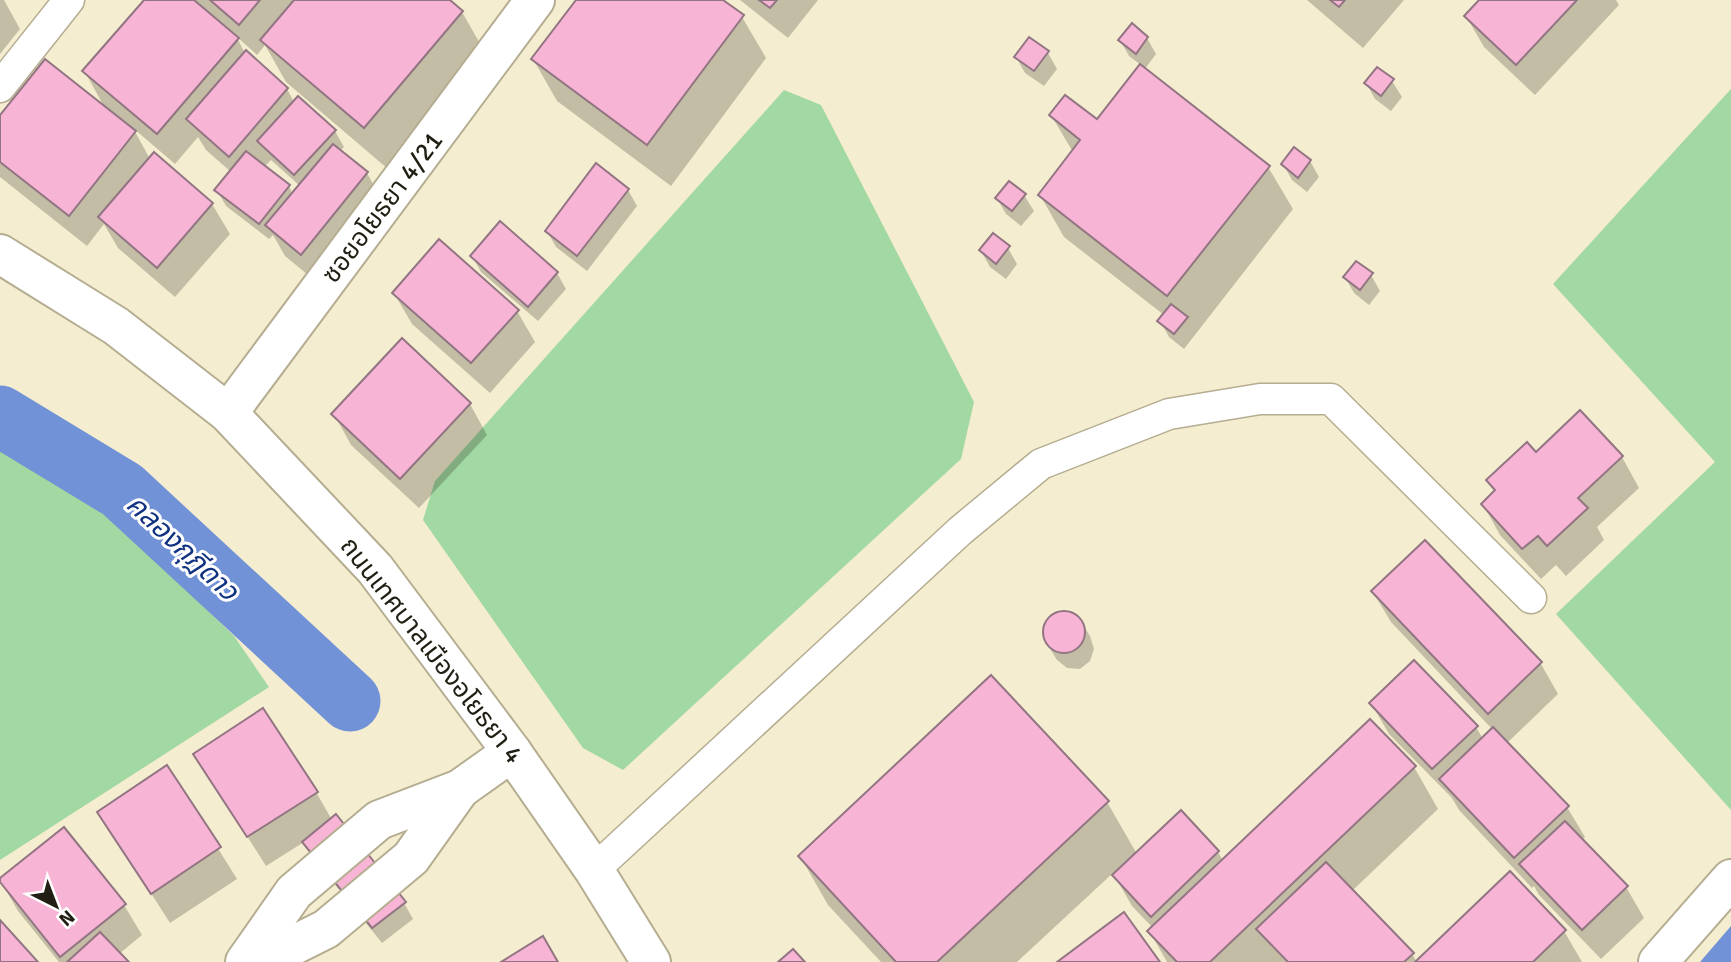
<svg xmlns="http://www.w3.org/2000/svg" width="1731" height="962" font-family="Signika,'Noto Sans Thai',sans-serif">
	<rect width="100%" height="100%" fill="#f5edcf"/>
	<g fill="#a2d8a1">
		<path d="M1731 89V810L1556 614 1715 462 1553 284Z"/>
		<path d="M784 90 821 105 974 402 961 459 623 770 583 748 423 520 435 481Z"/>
		<path d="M0 448 108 514 234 636 269 687 0 860Z"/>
	</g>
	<path fill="#7192d6" d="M1731 926V962H1700Z"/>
	<g fill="#0003" fill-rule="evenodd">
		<path d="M0 0H4L20 29 0 54Z"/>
		<path d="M146 0H447L462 12 486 54 388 169 286 82 265 45 257 55 236 36 245 53 287 89 294 102 335 131 344 147 340 151 367 173 384 204 319 284 285 256 273 235 269 239 226 206 217 190 231 172 206 150 198 137 175 164 133 128 150 159 212 204 230 234 175 297 118 248 104 224 87 246 0 177V118L106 110 85 72ZM271 160 300 186 293 195 289 186 264 167Z"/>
		<path d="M578 0H720L742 17 766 58 671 186 557 101 533 59Z"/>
		<path d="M740 0H818L788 38Z"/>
		<path d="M1307 0H1404L1363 48Z"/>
		<path d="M1482 0H1616L1619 5 1535 95 1484 47 1466 16Z"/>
		<path d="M1147 38 1156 54 1144 70 1268 167 1293 209 1184 349 1169 337 1160 321 1164 315 1064 237 1040 195 1073 152 1051 115 1098 122 1141 65 1129 56 1120 40Z"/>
		<path d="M1048 53 1057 69 1044 86 1025 73 1016 57Z"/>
		<path d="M1392 81 1402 97 1391 111 1375 99 1366 83Z"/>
		<path d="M1310 161 1319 177 1307 192 1292 180 1283 164Z"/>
		<path d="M628 190 637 206 587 271 556 247 547 231Z"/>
		<path d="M1024 195 1034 211 1021 226 1006 214 997 198Z"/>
		<path d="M1008 248 1017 264 1006 279 990 267 981 251Z"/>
		<path d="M472 256 557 273 566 289 538 321 481 272Z"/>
		<path d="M1371 275 1380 291 1369 305 1354 293 1345 277Z"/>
		<path d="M394 293 517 311 535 342 490 393 412 324Z"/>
		<path d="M402 341 470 404 487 435 419 508 351 445 334 414Z"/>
		<path d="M1536 454 1622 457 1639 488 1597 527 1604 540 1566 576 1556 565 1541 579 1500 535 1483 504 1495 493 1488 481Z"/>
		<path d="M1425 542 1541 664 1558 694 1506 744 1567 807 1585 837 1582 841 1626 887 1644 918 1601 959 1539 895 1534 886 1532 888 1459 810 1452 798 1389 734 1371 703 1476 727 1483 739 1493 730 1391 622 1373 592Z"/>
		<path d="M1058 612 1071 613 1080 620 1090 636 1094 649 1090 661 1080 669 1067 668 1057 660 1047 644 1043 631 1047 619Z"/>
		<path d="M196 755 316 792 332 820 404 903 413 919 382 943 314 858 304 842 266 866Z"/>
		<path d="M167 767 237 879 170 923 99 812Z"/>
		<path d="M1414 767 1438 809 1352 891 1412 954 1417 962H1167L1150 932 1153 928 1132 906 1113 873 1017 962H881L828 905 800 856 1107 802 1137 854 1218 852 1223 861Z"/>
		<path d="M0 880 124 905 142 935 119 954 126 962H59L18 911Z"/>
		<path d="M1564 931 1582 962H1418Z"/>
	</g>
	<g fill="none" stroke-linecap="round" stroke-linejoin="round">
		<path stroke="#7192d6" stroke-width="61" d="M0 416 122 490 350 701"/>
	</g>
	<g fill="#f7b4d4" stroke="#927582" stroke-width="2">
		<path d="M144 0H194L239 38 157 134 82 71Z"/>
		<path d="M210 0H260L239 25Z"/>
		<path d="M294 0H450L463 11 364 128 260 40Z"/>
		<path d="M576 0H723L744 15 647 145 531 59Z"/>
		<path d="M759 0H777L770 8Z"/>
		<path d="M1330 0H1345L1339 7Z"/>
		<path d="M1479 0H1577L1516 65 1464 16Z"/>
		<path d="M1132 23 1148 37 1136 54 1118 40Z"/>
		<path d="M1029 37 1049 51 1034 71 1014 57Z"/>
		<path d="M246 50 288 88 229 157 186 119Z"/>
		<path d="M45 59 136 131 69 216 0 162V115Z"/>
		<path d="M1140 64 1270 166 1167 296 1038 195 1080 140 1049 115 1065 95 1097 119Z"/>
		<path d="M1377 67 1394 79 1381 96 1364 83Z"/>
		<path d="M298 96 336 130 294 175 257 141Z"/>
		<path d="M333 144 368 172 301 255 265 225Z"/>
		<path d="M1294 147 1311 160 1298 178 1281 164Z"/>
		<path d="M246 151 290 185 259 224 214 190Z"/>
		<path d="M154 152 213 203 157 268 98 217Z"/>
		<path d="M596 163 629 189 577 256 545 231Z"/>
		<path d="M1009 181 1026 194 1012 211 995 198Z"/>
		<path d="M500 221 558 272 528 307 470 256Z"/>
		<path d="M993 233 1010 246 996 264 979 250Z"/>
		<path d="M439 239 519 310 471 363 392 293Z"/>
		<path d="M1356 261 1373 273 1360 290 1343 277Z"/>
		<path d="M1171 304 1188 317 1174 334 1157 321Z"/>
		<path d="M402 338 471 403 400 479 331 414Z"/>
		<path d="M1580 410 1623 456 1578 498 1588 508 1547 546 1538 536 1522 549 1481 504 1495 490 1486 480 1527 442 1536 452Z"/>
		<path d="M1425 540 1542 662 1488 714 1371 591Z"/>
		<circle cx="1064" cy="632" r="21"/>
		<path d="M1414 660 1478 726 1432 769 1369 703Z"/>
		<path d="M991 675 1109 801 937 962H896L798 856Z"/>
		<path d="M263 708 318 792 247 837 193 754Z"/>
		<path d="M1370 719 1416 766 1210 962H1177L1147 931Z"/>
		<path d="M1493 727 1569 806 1514 858 1439 779Z"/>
		<path d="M167 765 221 847 151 894 97 812Z"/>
		<path d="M1181 810 1219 851 1151 917 1112 875Z"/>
		<path d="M336 814 406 902 372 928 302 842Z"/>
		<path d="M1565 821 1628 886 1582 930 1519 864Z"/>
		<path d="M64 827 126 904 60 957 0 882V878Z"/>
		<path d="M1326 862 1414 953 1404 962H1288L1256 929Z"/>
		<path d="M1510 871 1566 930 1533 962H1415Z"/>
		<path d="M1124 912 1160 962H1057Z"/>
		<path d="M0 920 38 962H0Z"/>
		<path d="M100 932 129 962H67Z"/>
		<path d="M543 936 558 962H501Z"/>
		<path d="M793 949 805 962H778Z"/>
	</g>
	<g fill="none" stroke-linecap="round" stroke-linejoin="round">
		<g stroke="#b5ad91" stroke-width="33">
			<g id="service">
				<path d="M0 87 69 0"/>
				<path d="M594 870 960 531 1041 464 1169 414 1260 399H1331L1531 598"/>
			</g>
		</g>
		<g stroke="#b5ad91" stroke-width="42">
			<g id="minor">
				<path d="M228 413 535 0"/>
				<path d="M245 962 294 892 379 820 460 789 512 752"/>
				<path d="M260 962 326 929 411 858 460 789"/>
				<path d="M1658 962 1731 879"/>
			</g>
		</g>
		<g stroke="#b5ad91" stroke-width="42">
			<path id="tertiary" d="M0 254 116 326 228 413 375 569 512 752 594 870 651 962"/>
		</g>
		<use href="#service" stroke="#fff" stroke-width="30"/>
		<use href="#minor" stroke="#fff" stroke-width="38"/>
		<use href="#tertiary" stroke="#fff" stroke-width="38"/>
	</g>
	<g text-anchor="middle" stroke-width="6" stroke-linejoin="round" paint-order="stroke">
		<g font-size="26" fill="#211e13" stroke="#fff">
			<text transform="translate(382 207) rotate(-53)" y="9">ซอยอโยธยา 4/21</text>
			<text transform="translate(432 650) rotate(52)" y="9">ถนนเทศบาลเมืองอโยธยา 4</text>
		</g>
		<g font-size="28" font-style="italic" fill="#113280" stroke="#fff">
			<text transform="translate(183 547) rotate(43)" y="10">คลองกุฎีดาว</text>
		</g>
	</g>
	<g transform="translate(56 906) rotate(138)" stroke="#ffffff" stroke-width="5" paint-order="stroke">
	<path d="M0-5L12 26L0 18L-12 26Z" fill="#211e13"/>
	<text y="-10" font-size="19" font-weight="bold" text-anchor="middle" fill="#211e13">N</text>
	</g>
</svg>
